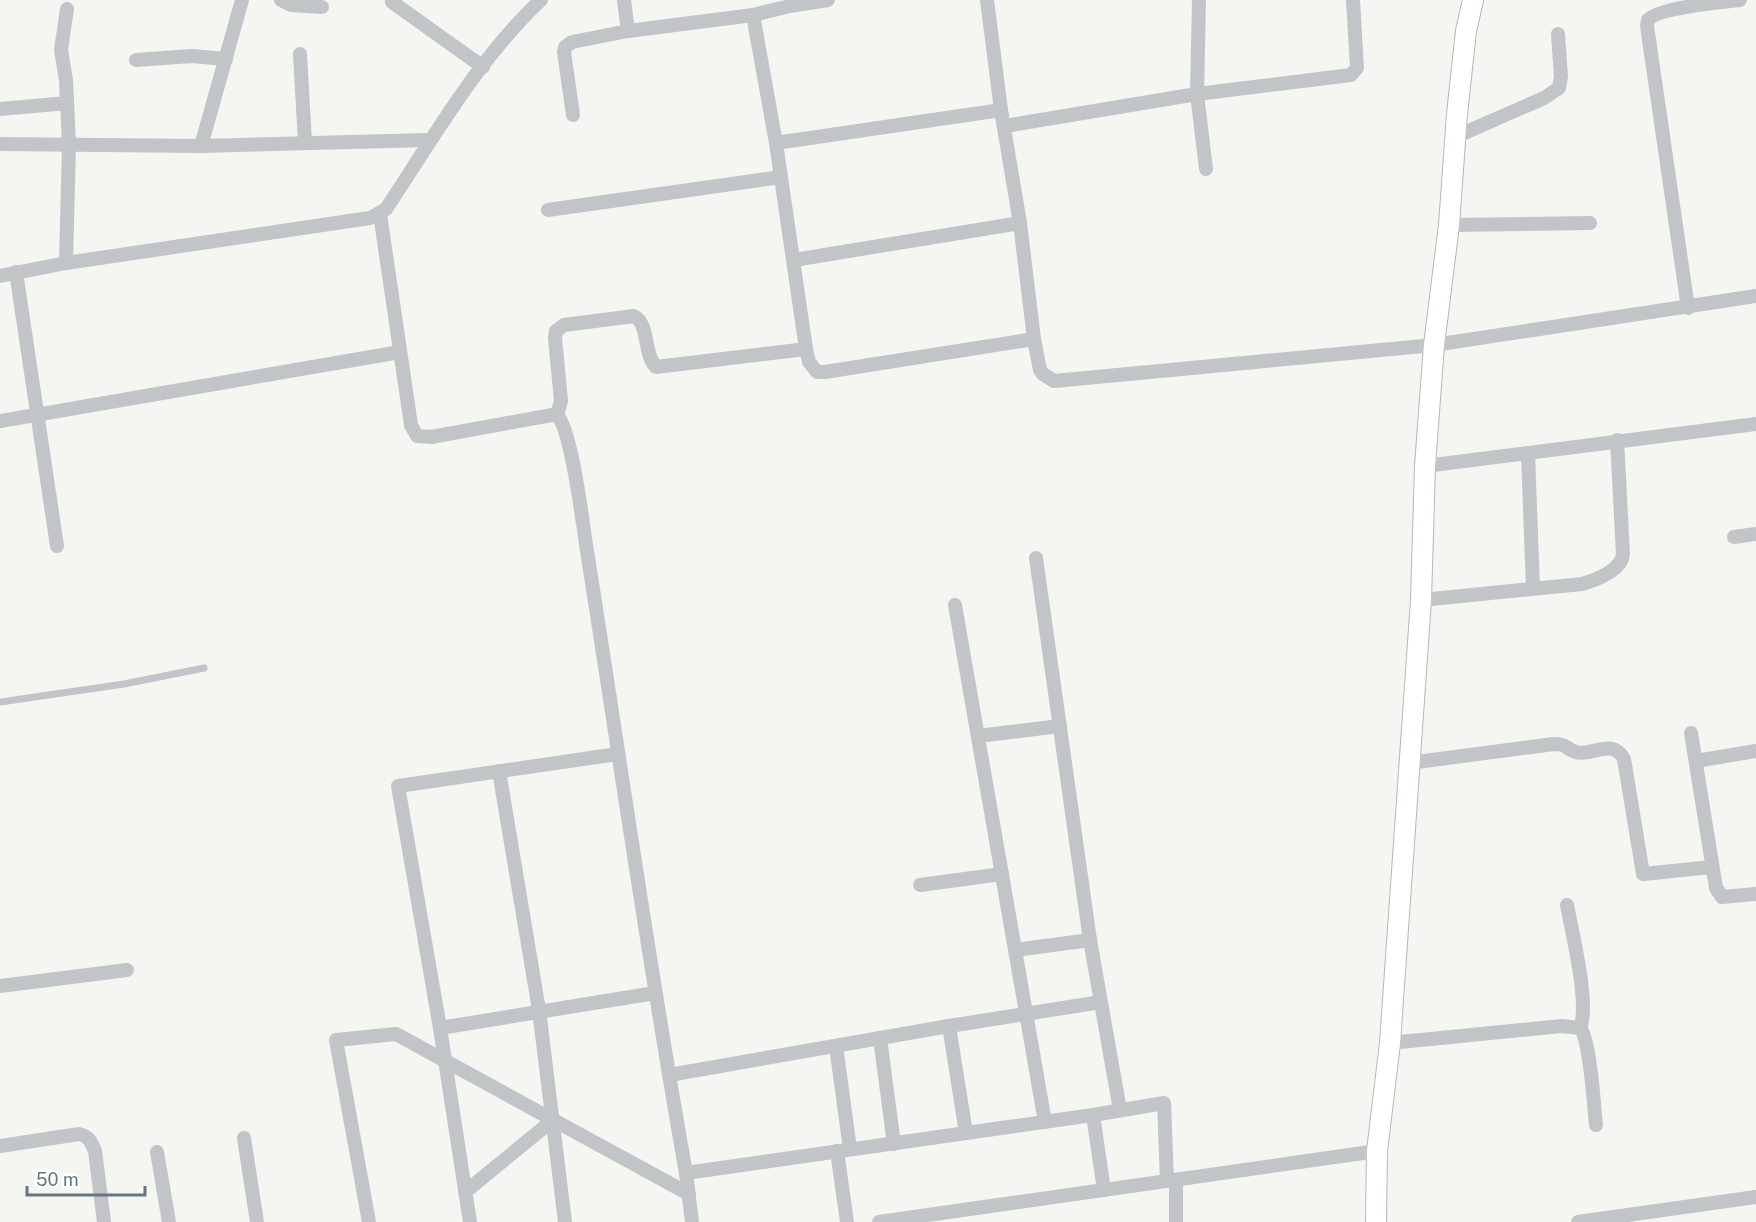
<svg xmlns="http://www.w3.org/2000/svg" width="1756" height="1222" font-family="'Public Sans',sans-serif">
	<rect width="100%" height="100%" fill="#f5f5f2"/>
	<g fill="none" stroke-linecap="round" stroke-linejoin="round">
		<g stroke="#b3b8bc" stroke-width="22">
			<path id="secondary" d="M1376 1222 1377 1151 1390 1043 1421 600 1425 466 1434 345 1449 225 1457 114 1466 31 1473 0"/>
		</g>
		<path stroke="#c1c5c8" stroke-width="7" d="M0 702 124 684 204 668"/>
		<g stroke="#c1c5c8" stroke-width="14">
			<path d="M281 0 291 5 322 7"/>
			<path d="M624 0 628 31"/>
			<path d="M987 0 1001 110 1020 223 1034 339 1040 370 1043 374 1054 381 1434 345 1756 296"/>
			<path d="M1199 0 1197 94 1206 169"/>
			<path d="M392 2 483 67"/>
			<path d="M753 15 776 143 806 349 809 362 817 372H825L1034 339"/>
			<path d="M300 54 305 143"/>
			<path d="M136 60 192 56 226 59"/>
			<path d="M0 109 67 103"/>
			<path d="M573 115 564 52 565 47 572 42 628 31 753 15 790 6 828 0"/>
			<path d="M1005 126 1197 94 1351 75 1357 68 1353 0"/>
			<path d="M1455 137 1544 98 1559 88 1561 77 1558 34"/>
			<path d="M776 143 1001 110"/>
			<path d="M0 144 201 146 429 140"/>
			<path d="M201 146 242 0"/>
			<path d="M548 210 781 177"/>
			<path d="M380 214 411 425 417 436 431 437 552 415H557C572 430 583 526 587 551 620 759 649 966 686 1173L692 1222"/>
			<path d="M1449 225 1590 223"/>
			<path d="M794 260 1020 223"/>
			<path d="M66 263 69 145 66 80 61 50 67 9"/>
			<path d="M16 272 57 546"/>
			<path d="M0 276 66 263 370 218 386 209C434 137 478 59 541 0"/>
			<path d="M1688 308 1647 26 1648 20C1657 8 1722 2 1740 0"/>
			<path d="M557 415 561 401 555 338 556 331 564 325 634 316C650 325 643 354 656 367L806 349"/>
			<path d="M0 421 400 352"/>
			<path d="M1528 454 1533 588"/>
			<path d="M1425 466 1756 424"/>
			<path d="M1734 537 1756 534"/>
			<path d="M1036 558 1090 940 1120 1110"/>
			<path d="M1421 600 1582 584C1596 580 1622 570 1623 554L1617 440"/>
			<path d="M955 605 1045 1122"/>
			<path d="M1691 733 1716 888 1722 897 1756 894"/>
			<path d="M978 736 1060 726"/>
			<path d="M618 754 398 786 440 1028 655 993"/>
			<path d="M1696 761 1756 751"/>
			<path d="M1409 763 1554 744C1568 744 1565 749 1576 752 1592 757 1612 737 1624 759L1643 874 1712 867"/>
			<path d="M499 771 539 1010 565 1222"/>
			<path d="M920 885 1002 874"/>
			<path d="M1567 905C1572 932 1590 1005 1580 1028"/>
			<path d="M1015 950 1090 940"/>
			<path d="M0 986 127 970"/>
			<path d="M949 1026 966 1133"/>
			<path d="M440 1028 470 1222"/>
			<path d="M880 1038 894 1144"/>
			<path d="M1390 1043 1562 1026 1580 1028C1590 1039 1594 1106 1596 1125"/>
			<path d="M836 1046 850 1149"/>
			<path d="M669 1075 949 1026 1101 1002"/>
			<path d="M1093 1115 1104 1190"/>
			<path d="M244 1138 257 1222"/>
			<path d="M0 1146 79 1134C89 1136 91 1142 95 1151L104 1222"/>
			<path d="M837 1151 847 1222"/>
			<path d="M157 1152 169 1222"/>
			<path d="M686 1173 1093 1115 1164 1103 1167 1181"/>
			<path d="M1176 1180V1222"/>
			<path d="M465 1192 553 1120"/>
			<path d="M369 1222 336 1040 396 1034 689 1194"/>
			<path d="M879 1222 1377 1151"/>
			<path d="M1578 1222 1756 1197"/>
		</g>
		<use href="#secondary" stroke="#fff" stroke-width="20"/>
	</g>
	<path d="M27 1186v9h118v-9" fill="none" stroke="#657582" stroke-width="3"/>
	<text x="36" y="1186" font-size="18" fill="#657582" stroke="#ffffff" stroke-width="4.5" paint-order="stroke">50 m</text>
</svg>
